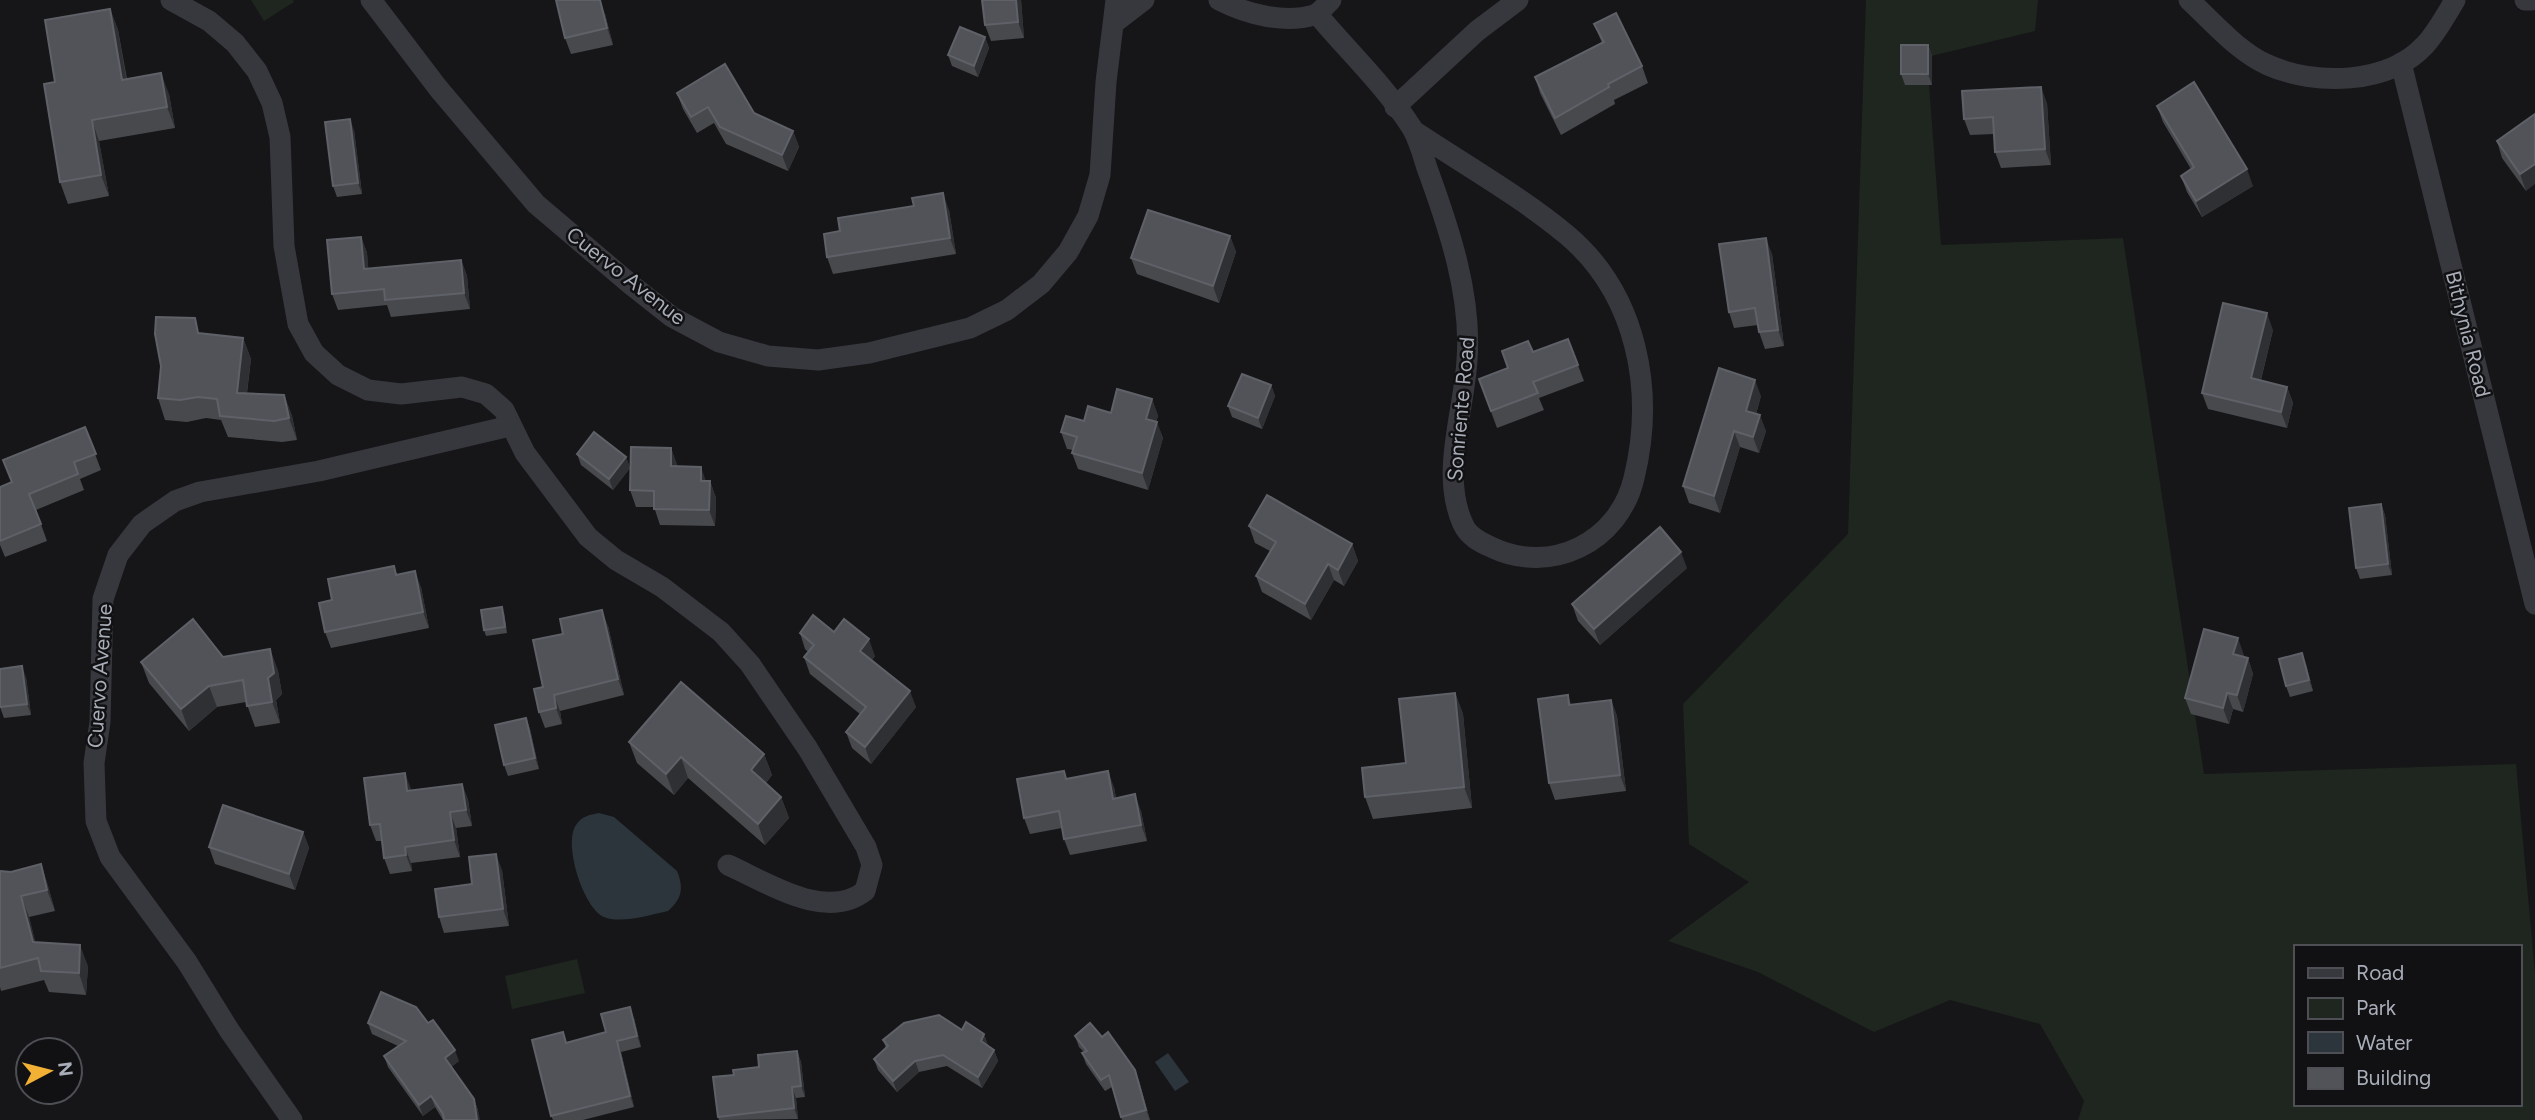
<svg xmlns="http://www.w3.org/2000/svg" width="2535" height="1120" font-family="Figtree,sans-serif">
	<rect width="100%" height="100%" fill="#161618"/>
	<g fill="#1e261f" fill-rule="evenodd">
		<path d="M251 0H293L294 2 264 21Z"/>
		<path d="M1866 0H2038L2035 31 1927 57 1941 245 2123 238 2204 774 2516 764 2535 974V1120H2078L2084 1101 2040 1024 1950 1000 1874 1032 1758 972 1668 941 1749 882 1689 844 1683 704 1848 534ZM2295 947H2519V1104H2295Z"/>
		<path d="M577 959 585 993 512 1009 505 976Z"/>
	</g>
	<g fill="#2c353c">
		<path d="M599 813 614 817 677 871C684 888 682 899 668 911 650 915 620 924 604 917 583 908 563 843 576 825 582 816 589 815 599 813Z"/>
		<path d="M1168 1053 1189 1082 1175 1091 1155 1062Z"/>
	</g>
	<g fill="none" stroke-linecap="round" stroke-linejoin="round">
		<g stroke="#37383d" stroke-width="21">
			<path d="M171 0 209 21 235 43 257 71 272 103 280 137 284 246 298 324 314 353 338 375 368 390 401 394 462 387 486 394 504 410 525 453 588 537 616 560 662 587 721 632 750 664 808 749 866 847 872 865 865 891C825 922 767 882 728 865"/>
			<path d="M371 0 438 88 536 204 629 283 672 317 719 342 768 356 818 360 869 353 970 328 1007 310 1041 284 1068 252 1088 216 1100 175 1106 82 1116 0"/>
			<path d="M1219 0C1246 14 1284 24 1314 15 1320 13 1326 5 1331 0"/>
			<path d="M2189 0C2213 22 2238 52 2268 65 2315 86 2388 85 2425 45 2437 32 2446 15 2455 0"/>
			<path d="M2525 0H2532"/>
			<path d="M1317 14C1348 51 1386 87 1412 128 1419 140 1423 155 1427 168 1449 228 1472 296 1467 360 1464 413 1440 474 1463 524 1468 536 1480 542 1491 547 1551 576 1619 542 1634 478 1655 392 1638 295 1567 235 1520 196 1465 165 1414 131"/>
			<path d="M1114 23 1144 0"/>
			<path d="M2401 63 2535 604"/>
			<path d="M1395 107 1477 31 1518 0"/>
			<path d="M292 1120 229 1030 187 962 110 857 96 821 94 763 100 722 103 599 118 555 142 524 175 501 200 492 319 471 510 426"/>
		</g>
	</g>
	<g fill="#47494d">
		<path d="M1021 0 1024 38 991 41 985 25Z"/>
		<path d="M110 9 118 30 127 79 169 94 175 128 99 141 109 196 68 204 60 182 55 82Z"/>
		<path d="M605 14 613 45 571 54 565 38Z"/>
		<path d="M1594 24 1642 66 1648 83 1614 100 1615 104 1561 135 1540 93 1535 77 1602 43Z"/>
		<path d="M985 37 989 48 978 77 952 66 948 55Z"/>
		<path d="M1928 45 1932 56V85H1905L1901 74Z"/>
		<path d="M677 93 754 113 793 131 799 147 788 171 726 144 714 123 697 133 683 109Z"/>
		<path d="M2047 103 2051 165 2001 168 1995 152 1994 134 1970 135 1964 119Z"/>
		<path d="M2157 106 2253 186 2202 217 2187 192 2181 176 2191 169 2163 122Z"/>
		<path d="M2535 114 2526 191 2502 158 2497 141Z"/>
		<path d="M354 130 362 194 337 197 333 186Z"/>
		<path d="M949 210 956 254 833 274 827 257Z"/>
		<path d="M1230 236 1236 252 1219 303 1137 274 1131 258Z"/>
		<path d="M361 237 367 253 368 269 461 260 467 276 470 309 391 317 387 305 338 310 332 294Z"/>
		<path d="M1772 254 1784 346 1765 349 1759 332 1758 325 1734 328 1729 312Z"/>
		<path d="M2273 330 2261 380 2287 387 2293 403 2287 428 2208 409 2202 393Z"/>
		<path d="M201 333 243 338 251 359 247 393 284 395 292 416 297 440 282 442 228 437 221 420 206 418 187 422 165 420 158 398 161 366Z"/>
		<path d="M1568 339 1584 381 1539 398 1544 410 1497 428 1479 379 1508 368 1533 352Z"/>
		<path d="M1271 385 1275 396 1262 429 1232 417 1228 406Z"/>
		<path d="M1761 396 1756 414 1766 431 1759 453 1740 447 1720 513 1689 503 1683 486Z"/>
		<path d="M1152 399 1158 416 1156 422 1163 438 1148 490 1078 469 1072 453 1073 450 1067 449 1061 432 1084 421Z"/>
		<path d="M85 427 101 470 80 479 84 490 36 510 47 541 5 557 0 545V487L11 482Z"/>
		<path d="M671 448 677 467 706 481H710L716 498 715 526 660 525 654 507H636L630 490Z"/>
		<path d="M577 454 626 457 630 468 613 490 581 465Z"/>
		<path d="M2381 504 2385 515 2392 575 2360 579 2356 568Z"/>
		<path d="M1249 526 1352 544 1358 561 1344 586 1334 580 1311 620 1262 592 1256 576 1270 551 1255 543Z"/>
		<path d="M394 566 397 575 421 587 429 628 331 648 325 632 332 600Z"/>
		<path d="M1687 568 1600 645 1578 621 1572 604Z"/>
		<path d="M504 612 507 633 486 636 484 630Z"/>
		<path d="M608 626 624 695 560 711 562 724 545 728 539 712 543 687Z"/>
		<path d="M834 632 875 656 872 660 916 707 871 764 852 748 846 732 860 714 810 674 804 657 808 652 805 649 800 633Z"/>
		<path d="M270 649 278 671 282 694 276 700 280 723 255 727 246 702 217 707 189 731 149 683 141 662 223 657Z"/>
		<path d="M2244 655 2243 657 2248 658 2253 674 2243 712 2233 709 2229 724 2191 714 2185 698Z"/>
		<path d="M2306 664 2313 691 2290 697 2286 686Z"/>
		<path d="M26 677 31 715 4 718 0 707Z"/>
		<path d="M1455 693 1463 714 1472 808 1373 819 1365 797 1406 763Z"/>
		<path d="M1568 695 1571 705 1611 700 1617 716 1626 791 1555 800 1549 783Z"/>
		<path d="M526 718 530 729 539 769 508 776 504 765Z"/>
		<path d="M629 742 764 754 772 775 766 783 781 797 789 818 765 845 688 778 674 795 637 763Z"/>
		<path d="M1067 779 1114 787 1116 798 1141 811 1147 841 1070 855 1064 839 1062 828 1030 834 1024 818Z"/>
		<path d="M462 784 468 800 472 826 456 828 460 857 411 863 412 871 390 874 384 858 382 841H376L370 825 411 790Z"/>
		<path d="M303 832 309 848 295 890 215 864 209 847Z"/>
		<path d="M41 864 48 886 55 911 29 917 35 942 88 966 86 995 49 992 44 980 1 991 0 987V871L11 872Z"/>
		<path d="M502 870 509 926 444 933 439 917 472 884Z"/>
		<path d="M634 1018 641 1047 621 1052 634 1107 583 1120H553L551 1116 567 1042 606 1032Z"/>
		<path d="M368 1023 459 1061 451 1067 474 1099 478 1110 443 1120 435 1107 423 1116 388 1067 384 1056 398 1046 372 1034Z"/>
		<path d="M962 1030 984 1034 988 1046 994 1050 998 1061 982 1088 947 1066 919 1072 897 1092 878 1070 874 1059 886 1048 883 1040Z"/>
		<path d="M1075 1036 1139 1081 1150 1120H1122L1112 1087 1105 1091 1086 1064 1082 1053 1084 1052 1079 1047Z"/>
		<path d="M797 1051 801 1062 805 1097 796 1098 798 1119 719 1120 718 1117 759 1067Z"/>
	</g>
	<g fill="#2f3033">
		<path d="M600 0 605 14 613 45 607 28Z"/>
		<path d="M1016 0H1021L1024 38 1018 22Z"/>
		<path d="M110 9 118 30 130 101 122 80Z"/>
		<path d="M985 37 989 48 978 77 974 66Z"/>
		<path d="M1928 45 1932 56V85L1928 74Z"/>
		<path d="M161 73 169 94 175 128 167 107Z"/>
		<path d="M2041 87 2047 103 2051 165 2045 149Z"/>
		<path d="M350 119 354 130 362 194 358 183Z"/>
		<path d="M92 120 99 141 109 196 101 175Z"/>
		<path d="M793 131 799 147 788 171 782 155Z"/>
		<path d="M2535 164V184L2526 191 2520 174Z"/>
		<path d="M2247 169 2253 186 2202 217 2196 201Z"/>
		<path d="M943 193 949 210 956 254 950 238Z"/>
		<path d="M1230 236 1236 252 1219 303 1213 286Z"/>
		<path d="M361 237 367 253 370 285 364 269Z"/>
		<path d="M1766 238 1772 254 1784 346 1778 330Z"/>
		<path d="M461 260 467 276 470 309 464 293Z"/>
		<path d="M2267 313 2273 330 2257 395 2251 378Z"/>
		<path d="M243 338 251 359 244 414 237 393Z"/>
		<path d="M1755 380 1761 396 1752 427 1746 411Z"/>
		<path d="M1271 385 1275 396 1262 429 1258 418Z"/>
		<path d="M2287 387 2293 403 2287 428 2281 412Z"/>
		<path d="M284 395 292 416 297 440 289 418Z"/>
		<path d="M1152 399 1158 416 1152 435 1146 419Z"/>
		<path d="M1760 415 1766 431 1759 453 1753 437Z"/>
		<path d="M1157 422 1163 438 1148 490 1142 473Z"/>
		<path d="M1734 431 1740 447 1720 513 1714 496Z"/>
		<path d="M671 448 677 464V483L671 466Z"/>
		<path d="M626 457 630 468 613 490 609 479Z"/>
		<path d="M701 467 707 484 701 481Z"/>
		<path d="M710 481 716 498 715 526 709 510Z"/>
		<path d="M2381 504 2385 515 2392 575 2388 564Z"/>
		<path d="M1352 544 1358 561 1344 586 1338 570Z"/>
		<path d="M1681 552 1687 568 1600 645 1594 629Z"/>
		<path d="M1328 564 1334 580 1311 620 1305 604Z"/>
		<path d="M415 571 421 587 429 628 423 612Z"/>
		<path d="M602 610 608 626 624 695 618 679Z"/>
		<path d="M2238 638 2244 655 2239 670 2233 654Z"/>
		<path d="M869 639 875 656 866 667 860 651Z"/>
		<path d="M270 649 278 671 282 694 276 700 280 723 272 702 268 678Z"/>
		<path d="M2302 653 2306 664 2313 691 2309 680Z"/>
		<path d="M2248 658 2253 674 2243 712 2237 695Z"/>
		<path d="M22 666 26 677 31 715 27 704Z"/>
		<path d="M209 686 217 707 189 731 181 709Z"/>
		<path d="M910 691 916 707 871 764 865 747Z"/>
		<path d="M1455 693 1463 714 1472 808 1464 787Z"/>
		<path d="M2227 693 2233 709 2229 724 2223 708Z"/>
		<path d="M554 695 560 711 562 724 556 708Z"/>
		<path d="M1611 700 1617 716 1626 791 1620 775Z"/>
		<path d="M526 718 530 729 539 769 535 758Z"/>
		<path d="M764 754 772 775 758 792 751 770Z"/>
		<path d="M681 757 688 778 674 795 666 774Z"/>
		<path d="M1108 771 1114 787 1119 815 1113 799Z"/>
		<path d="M405 773 411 789 413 807 407 791Z"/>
		<path d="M462 784 468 800 472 826 466 810Z"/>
		<path d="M1135 794 1141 811 1147 841 1141 825Z"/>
		<path d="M781 797 789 818 765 845 758 824Z"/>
		<path d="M450 812 456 828 460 857 454 840Z"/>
		<path d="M303 832 309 848 295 890 289 874Z"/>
		<path d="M405 847 411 863 412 871 406 855Z"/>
		<path d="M496 854 502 870 509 926 503 909Z"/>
		<path d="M41 864 48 886 55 911 47 890Z"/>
		<path d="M21 896 29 917 41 963 33 942Z"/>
		<path d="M80 945 88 966 86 995 79 973Z"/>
		<path d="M630 1007 634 1018 641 1047 637 1036Z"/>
		<path d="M984 1034 988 1045 985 1052 981 1041Z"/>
		<path d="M617 1041 621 1052 634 1107 630 1096Z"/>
		<path d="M455 1050 459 1061 449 1069 445 1058Z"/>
		<path d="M994 1050 998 1061 982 1088 978 1077Z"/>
		<path d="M797 1051 801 1062 805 1097 801 1086Z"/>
		<path d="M915 1061 919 1072 897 1092 893 1081Z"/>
		<path d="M1135 1070 1139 1081 1150 1120 1146 1110Z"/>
		<path d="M792 1087 796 1098 798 1119 794 1108Z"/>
		<path d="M431 1096 435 1107 423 1116 419 1105Z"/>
		<path d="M474 1099 478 1110 480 1120H477Z"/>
	</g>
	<g fill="#525359" stroke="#5f6168" stroke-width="2">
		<path d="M556 0H600L607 28 565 38Z"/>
		<path d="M982 0H1016L1018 22 985 25Z"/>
		<path d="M110 9 122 80 161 73 167 107 92 120 101 175 60 182 44 84 55 82 45 20Z"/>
		<path d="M1616 13 1642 66 1608 84 1609 87 1555 118 1535 77 1604 42 1594 24Z"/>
		<path d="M960 27 985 37 974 66 948 55Z"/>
		<rect x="1901" y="45" width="27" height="29"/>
		<path d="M725 64 754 113 793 131 782 155 720 127 708 107 691 117 677 93Z"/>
		<path d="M2194 82 2247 169 2196 201 2181 176 2194 167 2157 106Z"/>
		<path d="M2041 87 2045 149 1995 152 1993 117 1964 119 1962 91Z"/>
		<path d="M2535 114V164L2520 174 2497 141Z"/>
		<path d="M350 119 358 183 333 186 325 122Z"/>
		<path d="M943 193 950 238 827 257 824 234 840 231 838 218 914 206 912 198Z"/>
		<path d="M1148 210 1230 236 1213 286 1131 258Z"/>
		<path d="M361 237 364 269 461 260 464 293 385 300 384 289 332 294 327 240Z"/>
		<path d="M1766 238 1778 330 1759 332 1755 308 1729 312 1719 244Z"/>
		<path d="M2223 303 2267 313 2251 378 2287 387 2281 412 2202 393Z"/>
		<path d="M156 317 195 318 198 333 243 338 237 393 284 395 289 418 274 421 220 416 217 399 198 397 180 400 158 398 161 366 155 334Z"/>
		<path d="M1568 339 1578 365 1533 382 1538 393 1491 411 1479 379 1508 368 1502 351 1528 341 1533 352Z"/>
		<path d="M1719 368 1755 380 1746 411 1760 415 1753 437 1734 431 1714 496 1683 486Z"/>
		<path d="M1242 374 1271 385 1258 418 1228 406Z"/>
		<path d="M1117 389 1152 399 1146 419 1157 422 1142 473 1072 453 1077 437 1061 432 1066 416 1084 421 1088 406 1111 413Z"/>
		<path d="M85 427 96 454 74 462 78 474 29 494 41 524 0 541V487L12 482 3 460Z"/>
		<path d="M594 432 626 457 609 479 577 454Z"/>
		<path d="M631 447 671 448V466L701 467V481H710L709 510 654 509V491L630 490Z"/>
		<path d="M1267 495 1352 544 1338 570 1328 564 1305 604 1256 576 1276 542 1249 526Z"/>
		<path d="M2381 504 2388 564 2356 568 2349 508Z"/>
		<path d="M1660 527 1681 552 1594 629 1572 604Z"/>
		<path d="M394 566 396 575 415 571 423 612 325 632 319 603 332 600 328 579Z"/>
		<path d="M502 607 505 627 484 630 481 610Z"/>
		<path d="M602 610 618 679 554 695 556 708 539 712 534 689 543 687 533 640 563 634 560 619Z"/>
		<path d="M813 615 834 632 844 619 869 639 860 651 910 691 865 747 846 732 866 707 804 657 814 645 800 633Z"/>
		<path d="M193 619 223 657 270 649 274 673 268 678 272 702 247 706 243 680 209 686 181 709 141 662Z"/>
		<path d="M2204 629 2238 638 2233 654 2248 658 2237 695 2227 693 2223 708 2185 698Z"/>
		<path d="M2302 653 2309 680 2286 686 2279 659Z"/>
		<path d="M22 666 27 704 0 707V669Z"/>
		<path d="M681 682 764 754 751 770 781 797 758 824 681 757 666 774 629 742Z"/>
		<path d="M1455 693 1464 787 1365 797 1362 768 1406 763 1399 699Z"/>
		<path d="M1568 695 1569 705 1611 700 1620 775 1549 783 1538 699Z"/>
		<path d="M526 718 535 758 504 765 495 725Z"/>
		<path d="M1064 771 1066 779 1108 771 1113 799 1135 794 1141 825 1064 839 1059 811 1024 818 1017 779Z"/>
		<path d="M405 773 407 791 462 784 466 810 450 812 454 840 405 847 406 855 384 858 380 824 370 825 364 778Z"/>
		<path d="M223 805 303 832 289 874 209 847Z"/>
		<path d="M496 854 503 909 439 917 435 889 472 884 469 857Z"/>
		<path d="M41 864 47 890 21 896 33 942 80 945 79 973 41 971 38 958 0 968V871L11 872Z"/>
		<path d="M381 992 416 1007 428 1023 433 1020 455 1050 445 1058 474 1099 477 1120H444L443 1114 431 1096 419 1105 384 1056 406 1041 368 1023Z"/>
		<path d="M630 1007 637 1036 617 1041 630 1096 551 1116 532 1040 563 1032 566 1043 606 1032 601 1014Z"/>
		<path d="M939 1015 962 1030 966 1022 984 1034 981 1041 994 1050 978 1077 943 1055 915 1061 893 1081 874 1059 888 1046 883 1040 904 1023Z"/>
		<path d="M1090 1023 1102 1037 1108 1032 1135 1070 1146 1110 1121 1117 1109 1075 1101 1080 1082 1053 1087 1051 1075 1036Z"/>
		<path d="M797 1051 801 1086 792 1087 794 1108 718 1117 713 1077 734 1075 733 1070 759 1067 758 1055Z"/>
	</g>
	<g text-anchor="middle" stroke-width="5" stroke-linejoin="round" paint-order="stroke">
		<g font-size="21" fill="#a8adb8" stroke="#111113">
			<text transform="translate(626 276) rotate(38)" y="7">Cuervo Avenue</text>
			<text transform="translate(2468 334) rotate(76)" y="7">Bithynia Road</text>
			<text transform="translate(1461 409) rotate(-85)" y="7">Sonriente Road</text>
			<text transform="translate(100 676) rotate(-86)" y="7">Cuervo Avenue</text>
		</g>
	</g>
	<rect x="2294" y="945" width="228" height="161" fill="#111113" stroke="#4d4f55" stroke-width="2"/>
	<rect x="2308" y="968" width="35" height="10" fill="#37383d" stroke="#4d4f55" stroke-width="2"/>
	<text x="2356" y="980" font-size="21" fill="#a8adb8">Road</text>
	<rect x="2308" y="998" width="35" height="21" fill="#1e261f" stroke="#4d4f55" stroke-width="2"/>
	<text x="2356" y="1015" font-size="21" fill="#a8adb8">Park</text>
	<rect x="2308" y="1032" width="35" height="21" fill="#2c353c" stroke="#4d4f55" stroke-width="2"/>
	<text x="2356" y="1050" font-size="21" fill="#a8adb8">Water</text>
	<rect x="2308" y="1068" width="35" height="21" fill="#525359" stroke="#4d4f55" stroke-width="2"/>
	<text x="2356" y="1085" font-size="21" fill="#a8adb8">Building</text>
	<g transform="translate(49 1071) rotate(83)"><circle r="33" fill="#111113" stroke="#4d4f55" stroke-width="2"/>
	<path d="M0-5L12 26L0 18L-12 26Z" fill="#f2b134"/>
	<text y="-10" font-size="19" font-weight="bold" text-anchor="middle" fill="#a8adb8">N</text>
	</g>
</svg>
